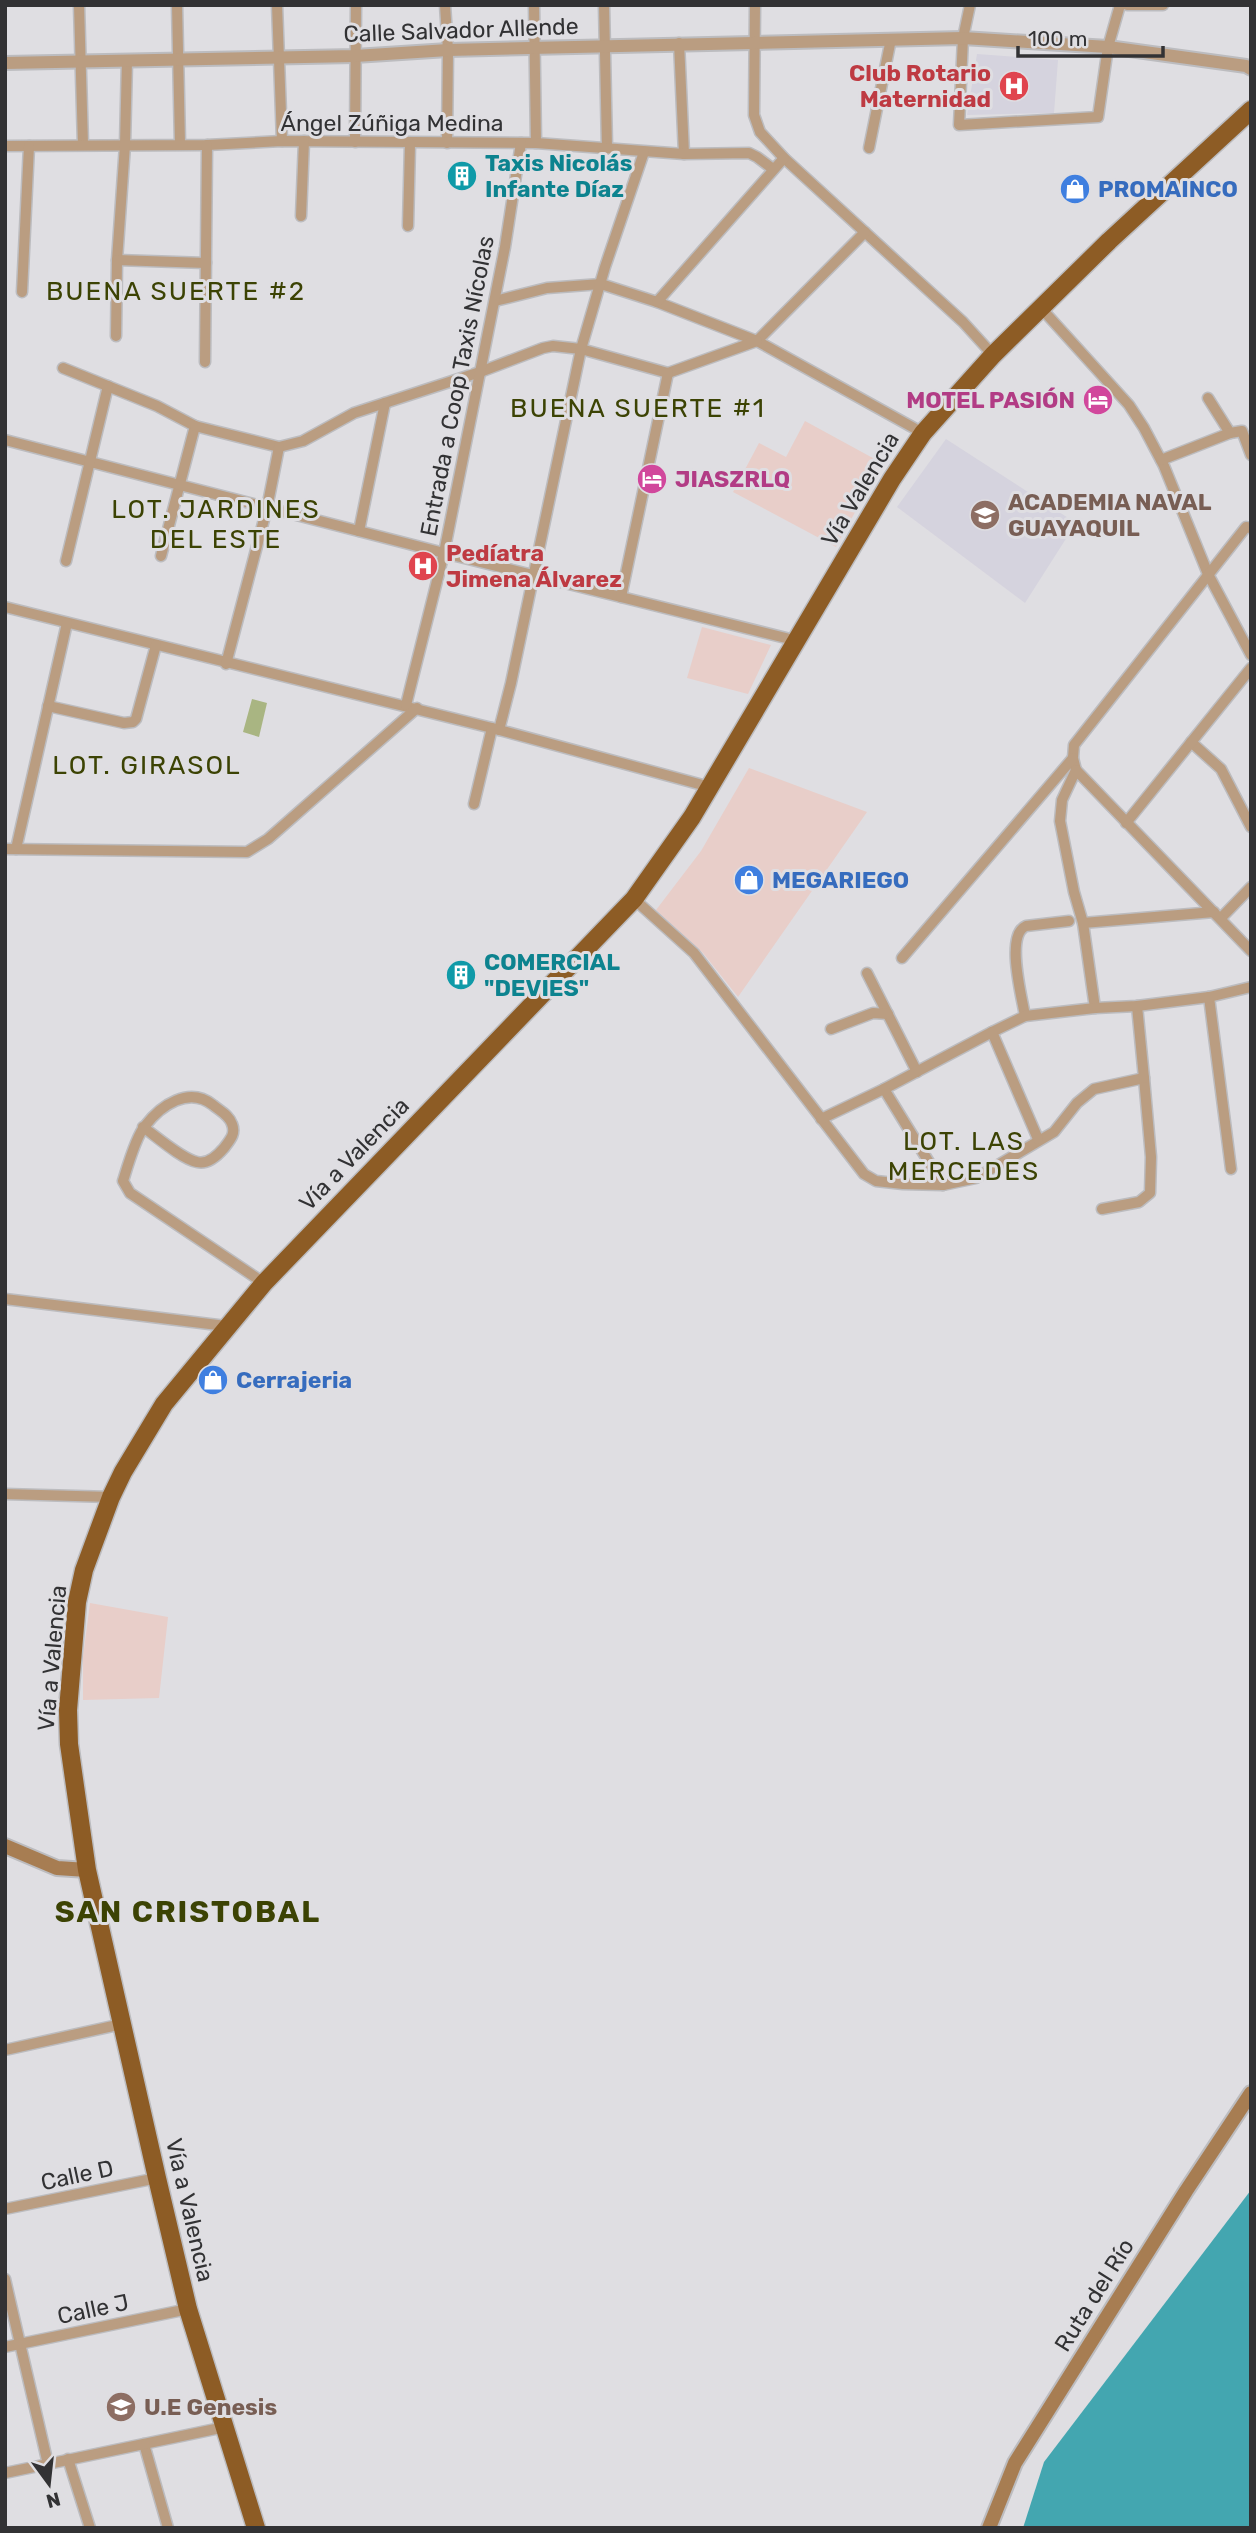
<svg xmlns="http://www.w3.org/2000/svg" width="1256" height="2533" font-family="Rubik,sans-serif">
	<rect width="100%" height="100%" fill="#dfdee2"/>
	<g fill="#e8cec9">
		<path d="M805 421 882 463 836 547 733 492 759 443 786 457Z"/>
		<path d="M702 627 771 645 748 694 687 678Z"/>
		<path d="M749 768 867 812 738 997 703 953 656 910 701 851Z"/>
		<path d="M90 1603 168 1617 159 1698 83 1700V1657Z"/>
	</g>
	<g fill="#d5d3de">
		<path d="M977 54 1058 60 1054 113 967 115Z"/>
		<path d="M946 439 1076 523 1025 603 897 507Z"/>
	</g>
	<path fill="#a9b582" d="M252 699 267 703 259 737 243 732Z"/>
	<path fill="#43a6b0" d="M1251 2190V2528H1023L1044 2462Z"/>
	<g fill="none" stroke-linecap="round" stroke-linejoin="round">
		<g stroke="#bcbcbf" stroke-width="13">
			<g id="minor">
				<path d="M79 5 83 145"/>
				<path d="M177 5 180 144"/>
				<path d="M277 5 282 141"/>
				<path d="M445 5 448 50 447 143"/>
				<path d="M534 5 536 143"/>
				<path d="M604 5 607 148"/>
				<path d="M755 5 754 115 760 132 784 158 963 322 993 355"/>
				<path d="M970 5 963 38 959 125 1098 117 1108 47 1120 5"/>
				<path d="M1127 5H1163"/>
				<path d="M679 43 684 154"/>
				<path d="M355 142 356 5"/>
				<path d="M5 146 207 145 282 141 536 143 684 154 749 153 757 157 773 169"/>
				<path d="M869 148 891 39"/>
				<path d="M301 216 304 141"/>
				<path d="M408 226 410 144"/>
				<path d="M865 232 757 341 923 433"/>
				<path d="M117 260 125 145 127 60"/>
				<path d="M22 292 29 146"/>
				<path d="M495 301 547 288 601 284 657 302 757 341"/>
				<path d="M657 302 784 158"/>
				<path d="M1041 308 1129 405 1144 428 1164 466 1208 574 1251 655"/>
				<path d="M116 336 117 260 206 263"/>
				<path d="M205 362 207 145"/>
				<path d="M63 368 157 406 195 426 161 556"/>
				<path d="M1208 398 1230 433 1242 431 1251 455"/>
				<path d="M195 426 279 447 303 441 354 413 480 372 543 348 553 346 581 349 668 373 757 341"/>
				<path d="M5 440 444 553 798 641"/>
				<path d="M1161 460 1230 433"/>
				<path d="M359 531 385 403"/>
				<path d="M66 561 108 386"/>
				<path d="M621 597 668 373"/>
				<path d="M5 607 492 728"/>
				<path d="M226 664 267 508 279 447"/>
				<path d="M406 705 444 553 505 247 521 143"/>
				<path d="M48 706 124 723 133 722 136 719 156 645"/>
				<path d="M499 730 511 683 581 349 605 267 644 152"/>
				<path d="M1191 742 1221 769 1251 827"/>
				<path d="M1076 770 1073 758 1074 745 1246 527 1251 528"/>
				<path d="M474 804 492 728 710 787"/>
				<path d="M1126 823 1251 668"/>
				<path d="M5 849 247 852 268 839 417 708"/>
				<path d="M16 849 67 623"/>
				<path d="M634 899 694 953 864 1174 876 1181 903 1184 943 1185 976 1178 1054 1132 1077 1103 1094 1089 1144 1078 1151 1157 1150 1193 1139 1202 1102 1209"/>
				<path d="M1221 918 1251 887"/>
				<path d="M1083 923 1214 912"/>
				<path d="M902 958 1073 758"/>
				<path d="M867 973 917 1072"/>
				<path d="M1209 997 1231 1169"/>
				<path d="M1137 1006 1144 1078"/>
				<path d="M1095 1008 1083 923 1074 892 1060 821 1062 800 1076 770 1251 951"/>
				<path d="M1025 1016C1022 997 1005 935 1026 926L1069 921"/>
				<path d="M831 1029 873 1013 888 1014"/>
				<path d="M992 1032 1025 1016 1095 1008 1137 1006 1209 997 1251 987"/>
				<path d="M884 1089 992 1032 1038 1139"/>
				<path d="M821 1119 884 1089 943 1185"/>
				<path d="M143 1127C157 1137 182 1159 197 1162 208 1165 218 1155 224 1148 230 1140 236 1134 232 1124 229 1115 220 1111 213 1105 189 1086 161 1105 145 1126 136 1136 127 1168 123 1181L130 1193 264 1283"/>
				<path d="M5 1299 226 1326"/>
				<path d="M5 1494 111 1497"/>
				<path d="M5 2050 122 2024"/>
				<path d="M5 2209 157 2178"/>
				<path d="M5 2279 48 2464"/>
				<path d="M5 2347 188 2309"/>
				<path d="M144 2444 168 2528"/>
				<path d="M68 2459 90 2528"/>
				<path d="M5 2473 225 2427"/>
			</g>
		</g>
		<g stroke="#bcbcbf" stroke-width="16">
			<path id="tertiary" d="M5 63 355 56 448 50 963 38 1108 47 1246 66 1251 69"/>
		</g>
		<g stroke="#bcbcbf" stroke-width="18">
			<g id="secondary">
				<path d="M5 1846 57 1868 87 1870"/>
				<path d="M989 2528 1015 2463 1186 2191 1251 2093"/>
			</g>
		</g>
		<g stroke="#bcbcbf" stroke-width="21">
			<path id="trunk" d="M256 2528 188 2309 157 2178 87 1870 69 1744 68 1710 77 1602 84 1570 111 1497 123 1472 164 1404 264 1283 634 899 692 817 892 479 923 433 993 355 1109 241 1251 110"/>
		</g>
		<use href="#minor" stroke="#ba9d81" stroke-width="10"/>
		<use href="#tertiary" stroke="#ba9d81" stroke-width="12"/>
		<use href="#secondary" stroke="#a77d52" stroke-width="14"/>
		<use href="#trunk" stroke="#8d5c25" stroke-width="18"/>
	</g>
	<defs>
		<g id="hospital-disc" transform="scale(1.575)"><circle r="9.5" fill="#e0444e" stroke="#dfdee2"/><path d="M-5-5h3v3.5h4V-5h3V5h-3V1.5h-4V5h-3Z" fill="#fff"/></g>
		<g id="building-disc" transform="scale(1.575)"><circle r="9.5" fill="#0f9aa8" stroke="#dfdee2"/><path d="M-4-6H4V6H1V3H-1V6H-4ZM-2.5-4.3h1.7v1.8h-1.7ZM.8-4.3h1.7v1.8H.8ZM-2.5-1h1.7V.8h-1.7ZM.8-1h1.7V.8H.8Z" fill="#fff"/></g>
		<g id="shop-disc" transform="scale(1.575)"><circle r="9.5" fill="#3f7fe0" stroke="#dfdee2"/><path d="M-5-2.5h2.3a2.7 3.5 0 0 1 5.4 0H5L5.5 6h-11ZM-1.5-2.5h3a1.5 2.3 0 0 0-3 0Z" fill="#fff"/></g>
		<g id="hotel-disc" transform="scale(1.575)"><circle r="9.5" fill="#d1479c" stroke="#dfdee2"/><path d="M-6-4.5h1.5V1H6V5H4.5V3h-9V5H-6ZM-4 0a1.8 1.8 0 1 1 3.6 0ZM.5 0V-2.5h3Q6-2.5 6 0Z" fill="#fff"/></g>
		<g id="university-disc" transform="scale(1.575)"><circle r="9.5" fill="#8d6e63" stroke="#dfdee2"/><path d="M0-5L7-2L0 1L-7-2ZM-4 1L0 2.5L4 1V4Q0 6-4 4Z" fill="#fff"/></g>
		<g id="school-disc" transform="scale(1.575)"><circle r="9.5" fill="#8d6e63" stroke="#dfdee2"/><path d="M0-5L7-2L0 1L-7-2ZM-4 1L0 2.5L4 1V4Q0 6-4 4Z" fill="#fff"/></g>
	</defs>
	<g fill-rule="evenodd">
		<use href="#hospital-disc" x="1014" y="86"/>
		<use href="#building-disc" x="462" y="176"/>
		<use href="#shop-disc" x="1075" y="189"/>
		<use href="#hotel-disc" x="1098" y="400"/>
		<use href="#hotel-disc" x="652" y="479"/>
		<use href="#university-disc" x="985" y="515"/>
		<use href="#hospital-disc" x="423" y="566"/>
		<use href="#shop-disc" x="749" y="880"/>
		<use href="#building-disc" x="461" y="975"/>
		<use href="#shop-disc" x="213" y="1380"/>
		<use href="#school-disc" x="121" y="2407"/>
	</g>
	<g text-anchor="middle" stroke-width="6" stroke-linejoin="round" paint-order="stroke">
		<g font-size="23" fill="#323234" stroke="#dfdee2">
			<text transform="translate(461 30) rotate(-2)" y="8">Calle Salvador Allende</text>
			<text x="392" y="131">Ángel Zúñiga Medina</text>
			<text transform="translate(457 386) rotate(-79)" y="8">Entrada a Coop Taxis Nícolas</text>
			<text transform="translate(860 489) rotate(-59)" y="8">Vía Valencia</text>
			<text transform="translate(354 1154) rotate(-46)" y="8">Vía a Valencia</text>
			<text transform="translate(52 1658) rotate(-85)" y="8">Vía a Valencia</text>
			<text transform="translate(77 2175) rotate(-12)" y="8">Calle D</text>
			<text transform="translate(190 2210) rotate(77)" y="8">Vía a Valencia</text>
			<text transform="translate(1094 2295) rotate(-58)" y="8">Ruta del Río</text>
			<text transform="translate(93 2309) rotate(-12)" y="8">Calle J</text>
		</g>
		<g font-size="23" font-weight="bold" fill="#be3a42" stroke="#dfdee2" text-anchor="end">
			<text x="991" y="81">Club Rotario<tspan x="991" dy="26">Maternidad</tspan></text>
			<text x="446" y="561" text-anchor="start">Pedíatra<tspan x="446" dy="26">Jimena Álvarez</tspan></text>
		</g>
		<g font-size="23" font-weight="bold" fill="#0d838f" stroke="#dfdee2" text-anchor="start">
			<text x="485" y="171">Taxis Nicolás<tspan x="485" dy="26">Infante Díaz</tspan></text>
			<text x="484" y="970">COMERCIAL<tspan x="484" dy="26">"DEVIES"</tspan></text>
		</g>
		<g font-size="23" font-weight="bold" fill="#366cbe" stroke="#dfdee2" text-anchor="start">
			<text x="1098" y="197">PROMAINCO</text>
			<text x="772" y="888">MEGARIEGO</text>
			<text x="236" y="1388">Cerrajeria</text>
		</g>
		<g font-size="23" font-weight="bold" fill="#b23c85" stroke="#dfdee2" text-anchor="end">
			<text x="1075" y="408">MOTEL PASIÓN</text>
			<text x="675" y="487" text-anchor="start">JIASZRLQ</text>
		</g>
		<g font-size="23" font-weight="bold" fill="#785e54" stroke="#dfdee2" text-anchor="start">
			<text x="1008" y="510">ACADEMIA NAVAL<tspan x="1008" dy="26">GUAYAQUIL</tspan></text>
			<text x="144" y="2415">U.E Genesis</text>
		</g>
		<g font-size="26" letter-spacing="2" fill="#3c4304" stroke="#dfdee2">
			<text x="176" y="300">BUENA SUERTE #2</text>
			<text x="638" y="417">BUENA SUERTE #1</text>
			<text x="216" y="518">LOT. JARDINES<tspan x="216" dy="30">DEL ESTE</tspan></text>
			<text x="147" y="774">LOT. GIRASOL</text>
			<text x="964" y="1150">LOT. LAS<tspan x="964" dy="30">MERCEDES</tspan></text>
		</g>
		<g font-size="30" font-weight="bold" letter-spacing="2" fill="#3c4304" stroke="#dfdee2">
			<text x="188" y="1922">SAN CRISTOBAL</text>
		</g>
	</g>
	<rect width="1256" height="2533" fill="none" stroke="#323234" stroke-width="14"/>
	<g transform="translate(49 2484) rotate(165)" stroke="#dfdee2" stroke-width="5" paint-order="stroke">
	<path d="M0-5L12 26L0 18L-12 26Z" fill="#323234"/>
	<text y="-10" font-size="19" font-weight="bold" text-anchor="middle" fill="#323234">N</text>
	</g>
	<path d="M1018 46v10h145v-10" fill="none" stroke="#323234" stroke-width="3.5"/>
	<text x="1028" y="46" font-size="21" fill="#323234" stroke="#dfdee2" stroke-width="5" paint-order="stroke">100 m</text>
</svg>
